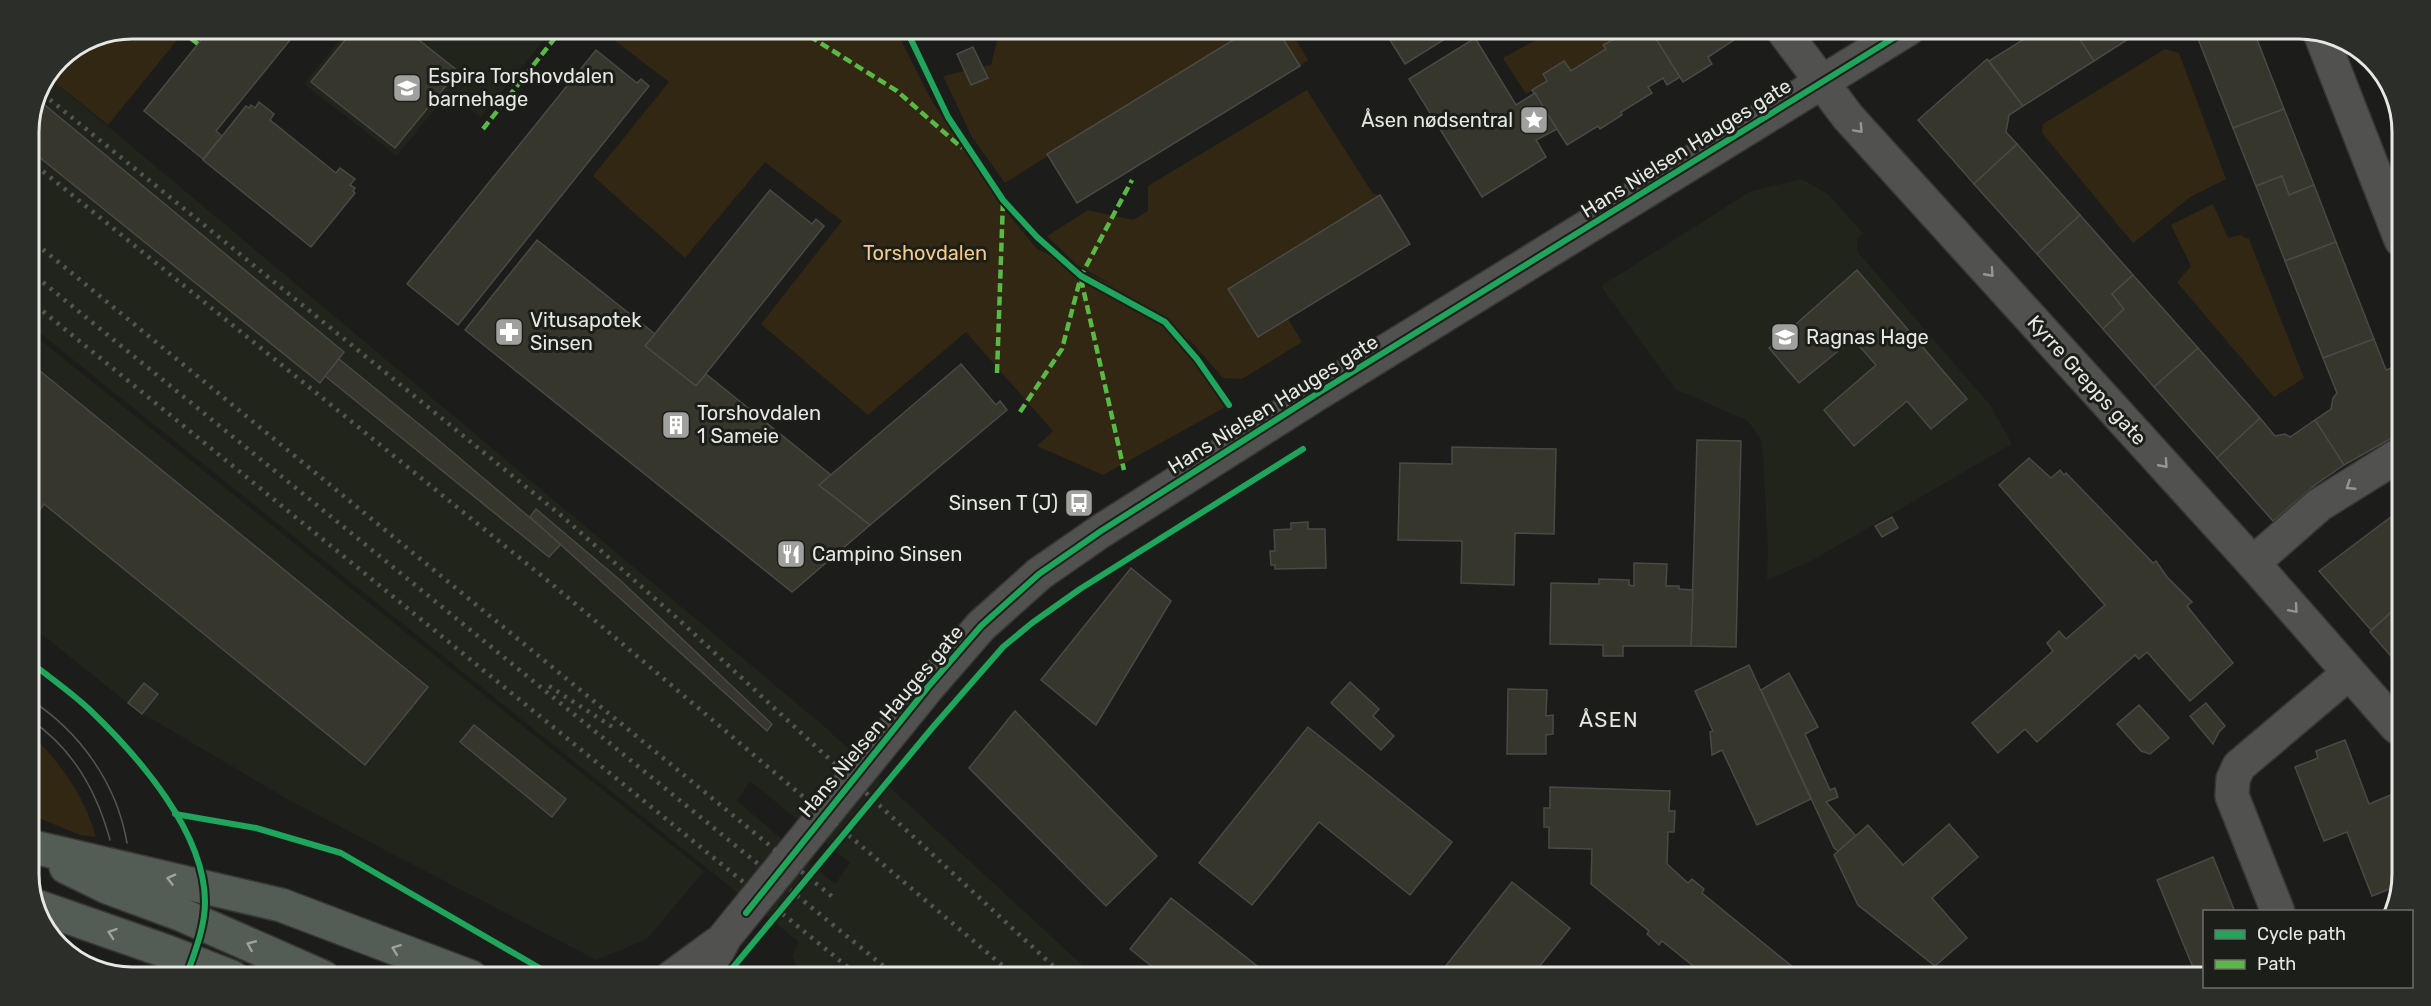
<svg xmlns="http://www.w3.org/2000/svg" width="2431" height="1006" font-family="Rubik,sans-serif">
	<rect width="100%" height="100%" fill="#1c1d1a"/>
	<g fill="#20241b" fill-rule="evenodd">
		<path d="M349 29H553L481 117 448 93 397 156 304 84Z"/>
		<path d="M50 78 826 728 1095 977H799L792 955 799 942 29 324V125ZM750 781 850 863 835 884 737 801Z"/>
		<path d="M1802 179 1829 195 1863 233 1857 239V251L1990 405 2012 444 1813 560 1767 580 1768 548 1762 441 1748 421 1675 389 1601 286 1751 191Z"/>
		<path d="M29 331 704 871 646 940 596 960 287 799 135 709 29 624Z"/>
	</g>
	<g fill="#322712">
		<path d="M132 29H186L108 125 50 78 59 59 93 36Z"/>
		<path d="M600 29H895L932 101 1000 204 1037 249 1115 286 1077 265 1047 236 1088 210 1133 220 1148 211V186L1307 90 1373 194 1380 195 1228 288 1258 337 1288 319 1302 342 1242 379 1223 378 1187 337 1229 405 1103 475 1037 446 1053 431 966 332 868 415 761 324 842 221 765 162 685 258 593 176 669 82Z"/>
		<path d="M1000 29H1251L1005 183 972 137 943 76 991 65Z"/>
		<path d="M1277 29H1289L1308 60 1300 66Z"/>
		<path d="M1551 29H1613L1617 36 1603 45 1606 49 1571 71 1564 61 1543 74 1547 81 1526 94 1503 58 1552 31Z"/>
		<path d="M2165 49 2179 53 2226 179 2190 197 2133 243 2042 133 2043 124Z"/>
		<path d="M2213 204 2228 238 2240 235 2249 239 2304 378 2274 397 2177 282 2191 266 2171 225Z"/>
		<path d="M29 732C60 762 84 795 96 837L80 835 29 814Z"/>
	</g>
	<g fill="#37362c" stroke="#494946" stroke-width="1.5">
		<path d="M210 29H299L216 131 222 136 203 159 144 111Z"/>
		<path d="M354 29H405L458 71 395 148 311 82Z"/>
		<path d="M1251 29H1277L1300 66 1077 203 1047 154Z"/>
		<path d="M1374 29H1461L1405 64 1385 32 1379 36Z"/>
		<path d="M1633 29H1650L1680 77 1667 85 1663 78 1648 87 1652 93 1621 112 1622 115 1600 129 1598 126 1567 145 1532 90 1547 81 1543 74 1564 61 1571 71 1606 49 1603 45Z"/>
		<path d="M1650 29H1727L1734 40 1708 57 1712 64 1683 82Z"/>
		<path d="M2040 29H2073L2094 61 2023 106 1989 61Z"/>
		<path d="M2073 29H2144L2094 61Z"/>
		<path d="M2215 29H2253L2284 109 2233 128 2197 36Z"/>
		<path d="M1475 38 1516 105 1535 93 1557 129 1536 140 1546 157 1482 197 1409 79Z"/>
		<path d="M973 47 988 78 971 85 957 54Z"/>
		<path d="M596 50 637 83 641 79 649 86 458 325 407 284Z"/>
		<path d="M1987 59 2023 106 2009 115 2006 132 2017 144 1974 184 1918 120Z"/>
		<path d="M40 101 344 352 320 383 29 149V125Z"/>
		<path d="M259 102 274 114 270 120 336 173 340 168 355 179 350 185 355 188 353 191 355 193 311 247 203 160 246 106 249 108 251 105 255 108Z"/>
		<path d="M2284 109 2314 185 2289 195 2282 176 2256 186 2233 128Z"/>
		<path d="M2017 144 2080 215 2037 254 1974 184Z"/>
		<path d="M2282 176 2289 195 2314 185 2336 242 2285 261 2256 186Z"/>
		<path d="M770 190 812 224 816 219 824 226 696 386 645 346Z"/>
		<path d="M1380 195 1410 244 1258 337 1228 289Z"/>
		<path d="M2080 215 2133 275 2112 294 2124 309 2103 329 2037 254Z"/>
		<path d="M537 240 655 334 645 346 696 386 706 374 831 475 819 485 870 525 792 592 465 330Z"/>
		<path d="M2336 242 2374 339 2323 358 2285 261Z"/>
		<path d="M1857 270 1967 399 1931 429 1907 401 1854 446 1824 410 1876 365 1853 339 1799 383 1769 348Z"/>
		<path d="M2133 275 2198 348 2154 387 2103 329 2124 309 2112 294Z"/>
		<path d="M2374 339 2386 370 2400 365 2399 434 2344 465 2315 420 2331 409 2333 398 2337 393 2323 358Z"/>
		<path d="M2198 348 2260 418 2217 458 2154 387Z"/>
		<path d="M339 359 436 438 561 544 549 557 325 376Z"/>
		<path d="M29 362 428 687 365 765 44 504 29 524Z"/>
		<path d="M961 364 996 405 1000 401 1007 410 870 525 819 485Z"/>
		<path d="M2260 418 2275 436 2285 434 2290 437 2315 420 2344 465 2315 485 2273 521 2217 458Z"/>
		<path d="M1697 440 1741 441 1736 647 1691 646Z"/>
		<path d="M1452 447 1556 449 1554 534 1515 533 1514 585 1461 583 1462 541 1398 540 1400 463 1452 464Z"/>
		<path d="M2029 458 2051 478 2060 470 2064 475 2066 473 2153 563 2156 561 2167 577 2192 602 2187 606 2233 663 2190 701 2147 652 2139 659 2135 655 2037 742 2025 729 1998 753 1972 723 2053 651 2047 643 2059 631 2066 639 2105 605 1999 485Z"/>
		<path d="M536 509 621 581 772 724 767 731 530 517Z"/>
		<path d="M2395 514 2399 522 2398 606 2371 630 2319 571Z"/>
		<path d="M1892 517 1898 528 1882 537 1875 526Z"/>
		<path d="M1308 522V529H1325L1326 568 1275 569V565H1271L1270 551H1275L1274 530 1291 529V523Z"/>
		<path d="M1634 563 1667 564 1666 586H1679V589L1693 590 1691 646H1623V656H1603V645L1550 644 1551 583 1599 584V579L1629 580V585L1634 586Z"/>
		<path d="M1131 568 1171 601 1096 725 1041 680Z"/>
		<path d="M2398 606 2397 663 2370 632Z"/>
		<path d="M1749 665 1811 799 1757 825 1722 750 1712 755 1710 732 1713 731 1695 691Z"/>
		<path d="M1789 673 1818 727 1805 734 1830 790 1835 788 1838 797 1826 802 1856 836 1838 851 1834 848 1761 690Z"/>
		<path d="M1350 682 1379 709 1373 716 1394 736 1381 750 1331 703Z"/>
		<path d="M144 683 158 694 142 714 128 703Z"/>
		<path d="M1508 689 1547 690 1546 716 1553 715V734L1546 735V754H1507Z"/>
		<path d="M2206 703 2225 726 2219 732 2213 744 2190 716Z"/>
		<path d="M2139 705 2169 738 2150 754 2141 751 2117 724Z"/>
		<path d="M1015 711 1157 856 1106 906 969 768Z"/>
		<path d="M474 725 566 799 552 817 460 742Z"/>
		<path d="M1308 727 1452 842 1410 895 1319 822 1252 905 1199 863Z"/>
		<path d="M2345 740 2369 804 2393 794 2396 803 2395 887 2372 896 2347 832 2324 841 2295 767 2318 758 2316 751Z"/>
		<path d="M1550 787 1670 791 1669 811H1675L1674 832H1668L1667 864 1688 883 1692 879 1704 889 1702 893 1805 977H1707L1662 941 1659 945 1647 934 1649 931 1591 884 1592 849 1549 848V827H1544V808H1550Z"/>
		<path d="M1949 824 1978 857 1932 898 1967 938 1935 966 1858 905 1834 855 1868 825 1903 865Z"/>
		<path d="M2213 857 2235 912H2204V977H2197L2157 880Z"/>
		<path d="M1512 882 1570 928 1531 977H1437Z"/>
		<path d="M1171 898 1271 977H1165L1130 949Z"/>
	</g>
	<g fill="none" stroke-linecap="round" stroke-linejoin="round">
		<g stroke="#373836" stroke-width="36">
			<g id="minor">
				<path d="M1782 29 1848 117 2253 563 2397 727"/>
				<path d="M2320 33 2401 240"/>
				<path d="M2253 563 2319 505 2399 455"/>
				<path d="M2278 912 2232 796 2233 779 2239 766 2349 673"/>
				<path d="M672 977 717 944"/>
				<path d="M704 977 725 937 928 687 981 626 1039 574 1101 531 1315 395 1908 29"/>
			</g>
		</g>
		<g stroke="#373836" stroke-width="36">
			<g id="highway">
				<path d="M29 846 281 905 471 977"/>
				<path d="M66 867 107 887 180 914 323 977"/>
				<path d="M39 907 168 952 232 977"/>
			</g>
		</g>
		<use href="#minor" stroke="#515250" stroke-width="33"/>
		<use href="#highway" stroke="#535c55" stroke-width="33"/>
		<g stroke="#545453" stroke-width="1.5">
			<path d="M29 699C80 731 117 784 127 843"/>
			<path d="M29 719C72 747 97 792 110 840"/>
		</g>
		<g stroke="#545453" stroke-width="4.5" stroke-dasharray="3 6" stroke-linecap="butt">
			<path d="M43 94 563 517 678 619 1065 977"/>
			<path d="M29 160 553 585 1016 977"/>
			<path d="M29 238 835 899"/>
			<path d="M29 271 897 977"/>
			<path d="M29 300 860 977"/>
			<path d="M549 686 614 728"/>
		</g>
		<g stroke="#58b947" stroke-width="4.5" stroke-dasharray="9 4.5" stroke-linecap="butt">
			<path d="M189 29 185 34 198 44"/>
			<path d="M798 29 897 91 962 148"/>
			<path d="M483 129 562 29"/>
			<path d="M1081 279 1124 470"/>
			<path d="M997 373 1003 200"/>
			<path d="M1020 412 1062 349 1081 276 1132 180"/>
		</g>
		<g stroke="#1c1e19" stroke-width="10">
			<g id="cycleway">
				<path d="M906 29 948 117 1003 200 1037 237 1081 276 1165 322 1197 359 1229 405"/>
				<path d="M29 661C49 677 71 692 90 710 138 756 205 832 205 902 205 928 194 954 186 977"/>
				<path d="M175 814 256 828 341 853 555 977"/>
				<path d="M746 913 928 687 981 626 1039 574 1101 531 1315 395 1908 29"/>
				<path d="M725 977 933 727 1003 647 1032 623 1080 589 1303 449"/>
			</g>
		</g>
		<use href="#cycleway" stroke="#20a55d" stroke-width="6"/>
	</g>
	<defs><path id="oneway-chevron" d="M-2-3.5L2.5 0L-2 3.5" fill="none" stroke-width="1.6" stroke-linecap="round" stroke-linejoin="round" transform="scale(1.5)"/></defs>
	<g stroke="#949693">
		<use href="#oneway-chevron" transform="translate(1859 129) rotate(47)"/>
		<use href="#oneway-chevron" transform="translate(1990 273) rotate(48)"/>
		<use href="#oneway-chevron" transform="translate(2164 464) rotate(48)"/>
		<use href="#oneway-chevron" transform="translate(2350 486) rotate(147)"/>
		<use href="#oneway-chevron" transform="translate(2294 609) rotate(49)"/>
	</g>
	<g stroke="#9da29d">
		<use href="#oneway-chevron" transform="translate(171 879) rotate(-166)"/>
		<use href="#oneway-chevron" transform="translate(112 933) rotate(-161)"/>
		<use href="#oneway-chevron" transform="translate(251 945) rotate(-157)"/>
		<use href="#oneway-chevron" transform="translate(396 949) rotate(-159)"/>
	</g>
	<defs>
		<g id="school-square" transform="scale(1.5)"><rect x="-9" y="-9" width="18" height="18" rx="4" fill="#a0a19e" stroke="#1c1e19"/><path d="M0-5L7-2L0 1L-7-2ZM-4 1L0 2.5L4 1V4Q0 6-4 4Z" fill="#fff"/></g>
		<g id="sight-square" transform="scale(1.5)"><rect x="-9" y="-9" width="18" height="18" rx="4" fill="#a0a19e" stroke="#1c1e19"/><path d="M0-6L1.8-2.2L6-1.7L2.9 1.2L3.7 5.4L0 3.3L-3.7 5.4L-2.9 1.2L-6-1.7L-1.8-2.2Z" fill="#fff"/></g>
		<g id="pharmacy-square" transform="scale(1.5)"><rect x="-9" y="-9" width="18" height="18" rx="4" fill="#a0a19e" stroke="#1c1e19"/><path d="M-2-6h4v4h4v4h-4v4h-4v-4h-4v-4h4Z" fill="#fff"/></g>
		<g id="building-square" transform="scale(1.5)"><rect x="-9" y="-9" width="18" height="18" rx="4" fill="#a0a19e" stroke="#1c1e19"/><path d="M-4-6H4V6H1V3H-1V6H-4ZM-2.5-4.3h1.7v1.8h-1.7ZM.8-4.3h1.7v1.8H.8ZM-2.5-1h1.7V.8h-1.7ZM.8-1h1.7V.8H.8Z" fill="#fff"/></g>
		<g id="bus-square" transform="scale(1.5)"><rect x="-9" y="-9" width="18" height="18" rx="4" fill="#a0a19e" stroke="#1c1e19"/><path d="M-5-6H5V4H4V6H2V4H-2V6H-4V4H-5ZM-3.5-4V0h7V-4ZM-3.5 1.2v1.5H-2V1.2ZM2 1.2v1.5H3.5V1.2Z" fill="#fff"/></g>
		<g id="restaurant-square" transform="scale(1.5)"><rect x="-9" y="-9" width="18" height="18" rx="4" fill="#a0a19e" stroke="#1c1e19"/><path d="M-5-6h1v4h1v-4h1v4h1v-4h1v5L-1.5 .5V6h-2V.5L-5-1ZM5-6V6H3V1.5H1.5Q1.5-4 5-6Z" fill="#fff"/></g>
	</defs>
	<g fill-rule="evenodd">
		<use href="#school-square" x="407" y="88"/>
		<use href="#sight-square" x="1534" y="120"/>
		<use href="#pharmacy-square" x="509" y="332"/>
		<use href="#school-square" x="1785" y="337"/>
		<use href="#building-square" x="676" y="425"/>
		<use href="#bus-square" x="1079" y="503"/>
		<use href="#restaurant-square" x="791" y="554"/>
	</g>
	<g text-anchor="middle" stroke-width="6" stroke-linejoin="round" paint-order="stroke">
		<g font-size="20" fill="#e7e8e5" stroke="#1c1e19" text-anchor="start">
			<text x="428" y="83">Espira Torshovdalen<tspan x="428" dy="23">barnehage</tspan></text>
			<text x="1513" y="127" text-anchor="end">Åsen nødsentral</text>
			<text x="530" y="327">Vitusapotek<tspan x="530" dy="23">Sinsen</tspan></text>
			<text x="1806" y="344">Ragnas Hage</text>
			<text x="697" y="420">Torshovdalen<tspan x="697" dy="23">1 Sameie</tspan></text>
			<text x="1058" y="510" text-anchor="end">Sinsen T (J)</text>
			<text x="812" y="561">Campino Sinsen</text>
		</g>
		<g font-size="20" fill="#e7e8e5" stroke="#1c1e19">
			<text transform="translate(1686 148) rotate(-32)" y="7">Hans Nielsen Hauges gate</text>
			<text transform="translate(2087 380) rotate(48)" y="7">Kyrre Grepps gate</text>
			<text transform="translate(1273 404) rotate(-32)" y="7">Hans Nielsen Hauges gate</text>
			<text transform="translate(881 721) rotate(-50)" y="7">Hans Nielsen Hauges gate</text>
		</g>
		<g font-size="20" fill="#f5ca87" stroke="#1c1e19">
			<text x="925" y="260">Torshovdalen</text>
		</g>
		<g font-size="21" letter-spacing="1.5" fill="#e7e8e5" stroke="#1c1e19">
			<text x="1609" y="727">ÅSEN</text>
		</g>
	</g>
	<path d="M0 0H2431V1006H0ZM132 39H2299A93 93 0 0 1 2392 132V874A93 93 0 0 1 2299 967H132A93 93 0 0 1 39 874V132A93 93 0 0 1 132 39Z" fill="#2c2e29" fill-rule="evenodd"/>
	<path fill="none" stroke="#e7e8e5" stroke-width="3" d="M132 39H2299A93 93 0 0 1 2392 132V874A93 93 0 0 1 2299 967H132A93 93 0 0 1 39 874V132A93 93 0 0 1 132 39Z"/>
	<rect x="2203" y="910" width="210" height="78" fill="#1c1e19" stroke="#6d6f6b" stroke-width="1.5"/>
	<rect x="2215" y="930" width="30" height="9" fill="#20a55d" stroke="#6d6f6b" stroke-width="1.5"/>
	<text x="2257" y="940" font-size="18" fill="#e7e8e5">Cycle path</text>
	<rect x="2215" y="960" width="30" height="9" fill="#58b947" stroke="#6d6f6b" stroke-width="1.5"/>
	<text x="2257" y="970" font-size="18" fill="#e7e8e5">Path</text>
</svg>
